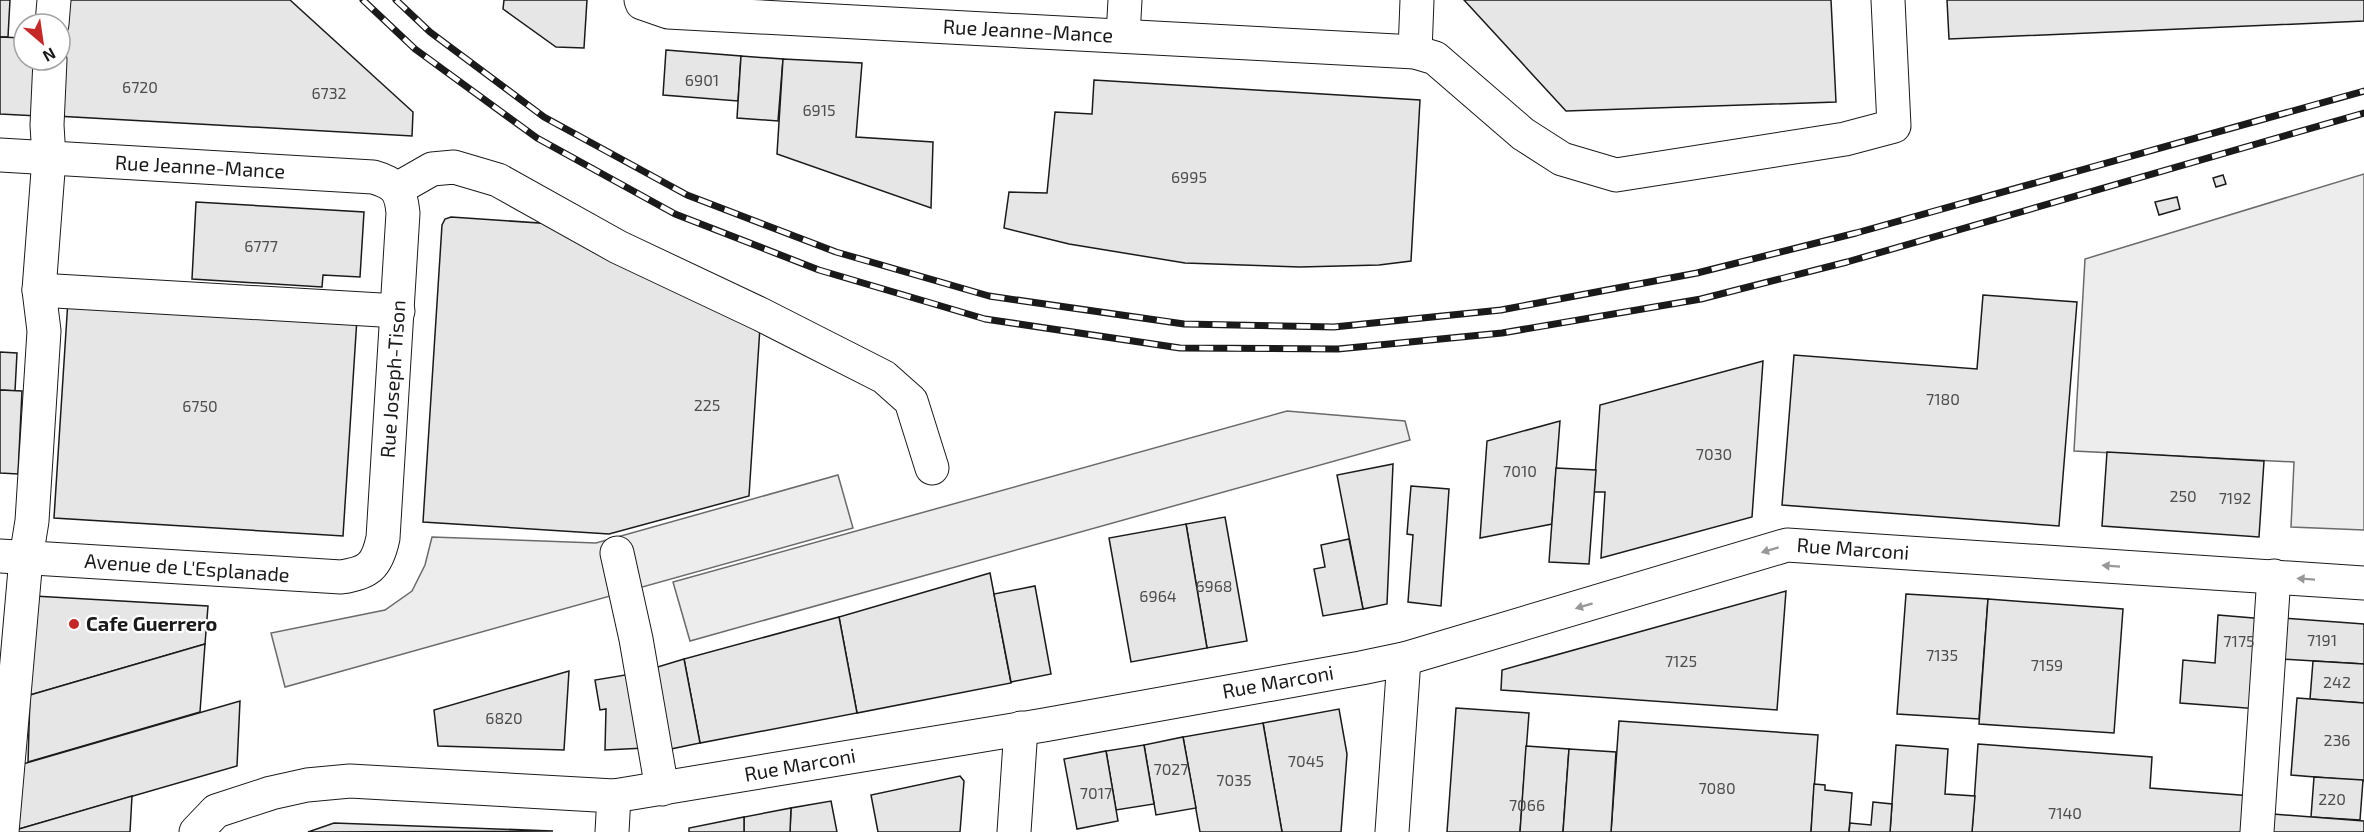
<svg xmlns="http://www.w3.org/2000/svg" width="2364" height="832" font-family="'Exo 2',sans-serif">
	<rect width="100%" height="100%" fill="#fff"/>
	<g fill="#ededed" stroke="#6a6a6a" stroke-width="1.5">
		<path d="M2364 174V530L2291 527 2294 462 2074 451 2085 259Z"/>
		<path d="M1287 411 1405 421 1410 440 690 641 673 582Z"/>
		<path d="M838 475 853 528 285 687 271 633 385 610 412 591 425 565 432 537 596 543Z"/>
	</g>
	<g fill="#e6e6e6" stroke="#1a1a1a" stroke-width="1.5">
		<path d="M0 0H10L8 37H0Z"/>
		<path d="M63 0H290L413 112 412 136 56 116Z"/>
		<path d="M504 0H587L584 48 556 47 503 9Z"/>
		<path d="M1464 0H1831L1836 102 1566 111Z"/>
		<path d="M1947 0H2364V21L1949 39Z"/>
		<path d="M0 37 24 38V60H41L38 116 0 114Z"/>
		<path d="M666 50 741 56 738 101 663 95Z"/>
		<path d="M741 56 783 59 778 121 737 118Z"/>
		<path d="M783 59 862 63 856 137 933 142 931 208 777 154Z"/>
		<path d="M1094 80 1420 100 1411 261 1379 265 1300 267 1185 263 1069 244 1004 228 1009 192 1047 193 1055 112 1092 114Z"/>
		<path d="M2223 175 2226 184 2216 187 2213 178Z"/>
		<path d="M2177 197 2180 209 2159 215 2155 202Z"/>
		<path d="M196 202 364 212 360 277 323 275 322 287 192 279Z"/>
		<path d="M451 217 554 224 760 327 749 496 609 534 423 522 442 225 445 219Z"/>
		<path d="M1983 295 2077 302 2059 526 1782 505 1794 355 1977 369Z"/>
		<path d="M68 300 357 318 343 536 54 518Z"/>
		<path d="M0 352 17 353 15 391 0 390Z"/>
		<path d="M1763 361 1752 517 1601 558 1605 492H1594L1600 405Z"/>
		<path d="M0 390 22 391 18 474 0 473Z"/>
		<path d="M1560 421 1552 524 1480 538 1487 441Z"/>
		<path d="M2107 452 2264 461 2259 537 2102 526Z"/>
		<path d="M1393 464 1387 604 1363 609 1337 475Z"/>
		<path d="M1556 468 1596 470 1589 564 1549 562Z"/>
		<path d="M1411 486 1449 489 1441 606 1408 602 1413 535 1407 534Z"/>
		<path d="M1225 517 1247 641 1207 648 1186 524Z"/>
		<path d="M1186 524 1207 648 1131 662 1109 538Z"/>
		<path d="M1349 539 1363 609 1323 616 1314 569 1325 567 1321 545Z"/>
		<path d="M990 573 1011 683 857 713 839 617Z"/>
		<path d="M1035 586 1051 674 1011 682 994 594Z"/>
		<path d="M1786 591 1777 710 1501 690 1502 670Z"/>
		<path d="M1906 594 1988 599 1979 719 1897 714Z"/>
		<path d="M34 596 208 606 205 644 30 695Z"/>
		<path d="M1988 599 2123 609 2114 733 1979 724Z"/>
		<path d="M2218 615 2265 619 2259 709 2180 703 2183 660 2215 663Z"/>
		<path d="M839 617 857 713 700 743 684 659Z"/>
		<path d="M2283 618 2364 624V664L2280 659Z"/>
		<path d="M205 644 200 712 28 762 30 695Z"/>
		<path d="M684 659 700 743 666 750 651 669Z"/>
		<path d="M2313 661 2364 664V703L2310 699Z"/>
		<path d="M569 671 564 750 438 746 434 710Z"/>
		<path d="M631 674 645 748 605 750 606 709 600 710 595 680Z"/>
		<path d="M2297 698 2364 703V781L2291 775Z"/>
		<path d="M240 701 237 766 12 831 16 766Z"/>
		<path d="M1456 708 1529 713 1520 832H1447Z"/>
		<path d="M1339 709 1347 754 1341 832H1282L1263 723Z"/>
		<path d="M1619 721 1818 735 1811 832H1611Z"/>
		<path d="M1263 723 1282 832H1200L1183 737Z"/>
		<path d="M1183 737 1196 808 1156 815 1144 745Z"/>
		<path d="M1978 744 2152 757 2150 788 2252 796 2250 832H1972Z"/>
		<path d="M1144 745 1154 804 1116 810 1106 751Z"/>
		<path d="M1896 745 1948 749 1945 794 1975 796 1972 832H1890Z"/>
		<path d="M1526 746 1569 749 1563 832H1520Z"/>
		<path d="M1569 749 1616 752 1611 832H1563Z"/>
		<path d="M1106 751 1118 821 1077 829 1064 759Z"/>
		<path d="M960 776 964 781 960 832H878L871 795Z"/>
		<path d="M2314 777 2363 780 2360 820 2311 817Z"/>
		<path d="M1814 784 1825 785V790L1852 793 1849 832H1811Z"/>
		<path d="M132 796 130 832H12V831Z"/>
		<path d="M831 801 837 832H790L791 808Z"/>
		<path d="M1873 802 1892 804 1890 832H1849L1850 823 1871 825Z"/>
		<path d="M791 808 790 832H744V817Z"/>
		<path d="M2273 814 2364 821V832H2272Z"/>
		<path d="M744 817V832H689V828Z"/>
		<path d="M334 823 553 831 308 832Z"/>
	</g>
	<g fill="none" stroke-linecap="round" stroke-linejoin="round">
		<g stroke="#1a1a1a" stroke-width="35">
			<g id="minor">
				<path d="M641 0 642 3 668 12 1415 52 1435 58 1523 134 1562 159 1616 175 1845 139 1894 126 1888 0"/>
				<path d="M52 24 54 0"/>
				<path d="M1123 36 1125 0"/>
				<path d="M1415 52 1417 0"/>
				<path d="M0 155 373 177C395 183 401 190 403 213L383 538C377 566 369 573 341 577L0 556"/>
				<path d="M397 189 432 169 454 167 498 180 618 247 760 314 884 377 911 401 932 468"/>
				<path d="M39 290 398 311"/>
				<path d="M617 553 636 639 662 789"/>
				<path d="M2 832 26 558 32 521 44 331 39 290 49 158 47 125 50 60"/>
				<path d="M196 832 216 811 271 793 307 785 350 781 614 796 1044 725 1361 668 1404 659 1787 545 2364 583"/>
				<path d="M612 832 614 796"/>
				<path d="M1014 832 1021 728"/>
				<path d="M1392 832 1404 659"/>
				<path d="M2257 832 2274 576"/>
			</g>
		</g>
		<use href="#minor" stroke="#fff" stroke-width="33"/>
		<g stroke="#1a1a1a" stroke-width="7">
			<g id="rail">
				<path d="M363 0 415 49 537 138 675 214 819 270 985 319 1180 348 1338 349 1502 333 1701 299 1847 262 2364 113"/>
				<path d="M396 0 430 32 544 117 687 195 836 252 989 296 1184 324 1334 327 1501 310 1697 273 1856 233 2364 91"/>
			</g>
		</g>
		<use href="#rail" stroke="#fff" stroke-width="4.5" stroke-dasharray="14" stroke-linecap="butt"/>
	</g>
	<defs><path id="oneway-solid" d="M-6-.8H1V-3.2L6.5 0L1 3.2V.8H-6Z" transform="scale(1.5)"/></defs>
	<g fill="#989898">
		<use href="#oneway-solid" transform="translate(1770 550) rotate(163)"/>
		<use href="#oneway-solid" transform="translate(2111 566) rotate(-176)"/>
		<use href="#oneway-solid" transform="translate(2306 579) rotate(-176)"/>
		<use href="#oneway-solid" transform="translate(1584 606) rotate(163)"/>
	</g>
	<circle fill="#c62828" stroke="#fff" stroke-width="2" cx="74" cy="624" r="6"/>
	<g text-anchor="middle" stroke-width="4.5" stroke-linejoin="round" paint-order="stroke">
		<g font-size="16" fill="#4d4d4d">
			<text x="702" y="86">6901</text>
			<text x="140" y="93">6720</text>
			<text x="329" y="99">6732</text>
			<text x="819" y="116">6915</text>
			<text x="1189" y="183">6995</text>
			<text x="261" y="252">6777</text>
			<text x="1943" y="405">7180</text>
			<text x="707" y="411">225</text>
			<text x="200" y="412">6750</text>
			<text x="1714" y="460">7030</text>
			<text x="1520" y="477">7010</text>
			<text x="2183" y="502">250</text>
			<text x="2235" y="504">7192</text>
			<text x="1214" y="592">6968</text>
			<text x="1158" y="602">6964</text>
			<text x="2322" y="646">7191</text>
			<text x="2239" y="647">7175</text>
			<text x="1942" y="661">7135</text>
			<text x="1681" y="667">7125</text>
			<text x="2047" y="671">7159</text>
			<text x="2337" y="688">242</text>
			<text x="504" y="724">6820</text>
			<text x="2337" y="746">236</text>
			<text x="1306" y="767">7045</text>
			<text x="1171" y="775">7027</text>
			<text x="1234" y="786">7035</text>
			<text x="1717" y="794">7080</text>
			<text x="1096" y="799">7017</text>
			<text x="2332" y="805">220</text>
			<text x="1527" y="811">7066</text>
			<text x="2065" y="819">7140</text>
		</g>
		<g font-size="20" fill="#1a1a1a" stroke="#fff">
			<text transform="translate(1028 31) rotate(3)" y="7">Rue Jeanne-Mance</text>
			<text transform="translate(200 167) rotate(3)" y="7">Rue Jeanne-Mance</text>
			<text transform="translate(393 379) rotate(-86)" y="7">Rue Joseph-Tison</text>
			<text transform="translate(1853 549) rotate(4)" y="7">Rue Marconi</text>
			<text transform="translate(187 568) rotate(4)" y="7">Avenue de L'Esplanade</text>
			<text transform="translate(1278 682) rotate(-10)" y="7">Rue Marconi</text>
			<text transform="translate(800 765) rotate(-10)" y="7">Rue Marconi</text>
		</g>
		<g font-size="20" font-weight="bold" fill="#1a1a1a" stroke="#fff" text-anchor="start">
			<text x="86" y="631">Cafe Guerrero</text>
		</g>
	</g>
	<g transform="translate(42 42) rotate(151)"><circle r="28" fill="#ffffff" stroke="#a3a3a3" stroke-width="1.5"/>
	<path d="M0-4.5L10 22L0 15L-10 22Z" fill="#c62828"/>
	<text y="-9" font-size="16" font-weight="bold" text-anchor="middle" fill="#1a1a1a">N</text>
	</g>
</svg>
